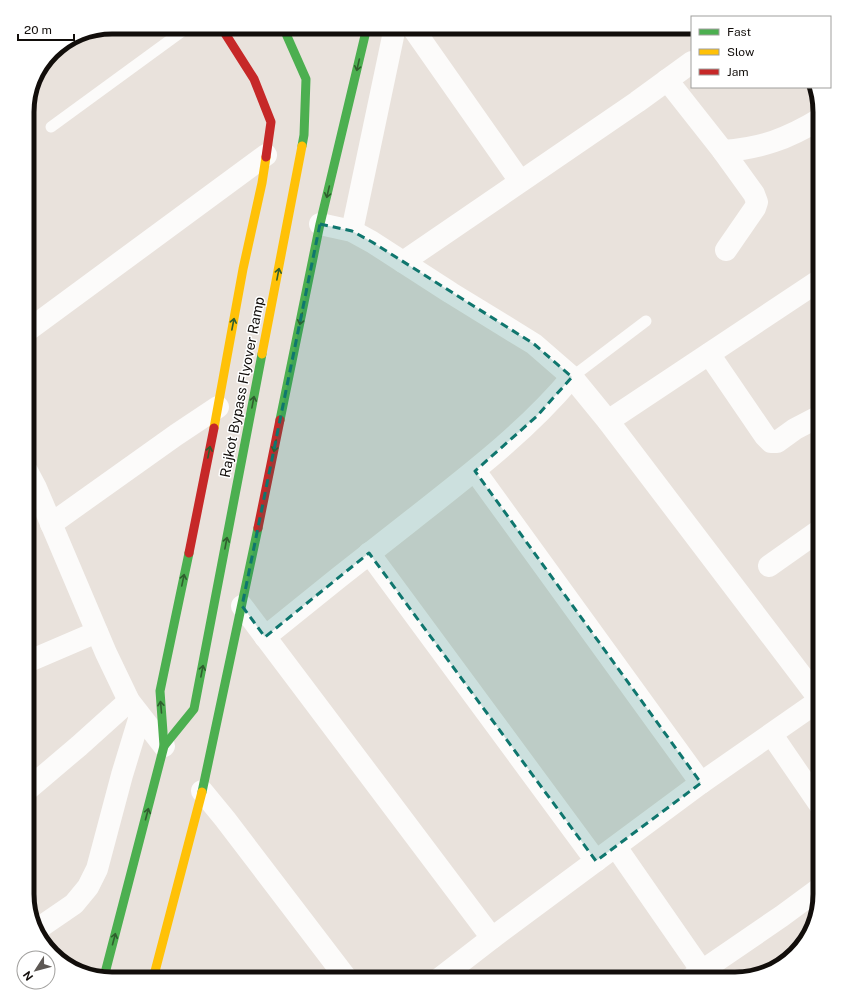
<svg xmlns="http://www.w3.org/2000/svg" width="847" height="1006" font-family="'Public Sans',sans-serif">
	<rect width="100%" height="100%" fill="#e9e2dc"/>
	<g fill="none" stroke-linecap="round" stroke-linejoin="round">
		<g stroke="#fcfbfa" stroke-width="11">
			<path d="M51 127 188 27"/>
			<path d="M572 377 646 321"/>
		</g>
		<g stroke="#fcfbfa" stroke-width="22">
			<path d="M412 27 520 181"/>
			<path d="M667 80 723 151 754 194 757 202 755 208 726 250"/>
			<path d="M723 151C762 148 787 139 820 119"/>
			<path d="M320 224 352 231 372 242 451 293 534 344 572 377 608 421 820 700"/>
			<path d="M352 231 395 27"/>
			<path d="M403 262 637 102 692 62"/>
			<path d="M27 331 266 155"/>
			<path d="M709 354 765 436 771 442H777L795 429 820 416"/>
			<path d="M608 421 820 280"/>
			<path d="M27 471 36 488 106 653 129 701 164 746"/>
			<path d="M475 471 701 783"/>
			<path d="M51 524 176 435 218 407"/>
			<path d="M369 553 596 861"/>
			<path d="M769 566 820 530"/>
			<path d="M242 606 492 938"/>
			<path d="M265 637C314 597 363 558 412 520 469 475 526 432 572 377"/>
			<path d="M27 662 97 632"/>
			<path d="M772 735 820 805"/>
			<path d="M27 790 79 746 129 701"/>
			<path d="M202 791 225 819 347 979"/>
			<path d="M616 847 702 971"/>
			<path d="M39 928 74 904 88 887 97 869 122 775 140 716"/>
			<path d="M439 979 492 938 701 783 820 700"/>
			<path d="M690 979 782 916 820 888"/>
		</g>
		<g stroke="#4caf50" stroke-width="9">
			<path d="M283 27 306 79 304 135 302 146"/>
			<path d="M280 420 320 224 367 27"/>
			<path d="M164 746 194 709 262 354"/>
			<path d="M202 792 258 528"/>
			<path d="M104 977 164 746 160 691 189 553"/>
		</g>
		<g stroke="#ffc107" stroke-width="9">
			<path d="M262 354 302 146"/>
			<path d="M214 428 243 269 262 183 266 157"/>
			<path d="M153 979 202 792"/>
		</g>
		<g stroke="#c62828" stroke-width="9">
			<path d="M221 27 254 79 271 122 266 157"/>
			<path d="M258 528 280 420"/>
			<path d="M189 553 214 428"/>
		</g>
	</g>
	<defs><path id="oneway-shaft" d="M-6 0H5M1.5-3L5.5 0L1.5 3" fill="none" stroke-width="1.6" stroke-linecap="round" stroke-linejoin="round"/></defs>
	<g stroke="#2f5e2e">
		<use href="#oneway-shaft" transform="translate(358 65) rotate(103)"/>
		<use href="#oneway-shaft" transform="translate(328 192) rotate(103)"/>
		<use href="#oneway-shaft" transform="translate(278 274) rotate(-79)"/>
		<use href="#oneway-shaft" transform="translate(301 319) rotate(102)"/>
		<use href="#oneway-shaft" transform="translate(233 324) rotate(-79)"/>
		<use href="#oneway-shaft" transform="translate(253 402) rotate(-79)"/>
		<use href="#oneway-shaft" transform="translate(275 446) rotate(101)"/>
		<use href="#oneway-shaft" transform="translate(209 452) rotate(-79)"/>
		<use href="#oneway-shaft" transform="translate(226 543) rotate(-79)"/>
		<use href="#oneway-shaft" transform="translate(183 580) rotate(-78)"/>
		<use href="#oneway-shaft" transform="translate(202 671) rotate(-79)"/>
		<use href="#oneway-shaft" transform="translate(161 707) rotate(-95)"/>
		<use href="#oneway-shaft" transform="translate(147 814) rotate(-75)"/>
		<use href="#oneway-shaft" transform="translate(114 939) rotate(-75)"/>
	</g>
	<path fill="#0f766e" fill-opacity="0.2" stroke="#0f766e" stroke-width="3" stroke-dasharray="8 5" stroke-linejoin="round" d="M320 224 352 231 372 242 534 344 572 377 537 416 475 471 701 783 596 861 369 553 265 637 242 606Z"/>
	<g text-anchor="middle" stroke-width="3" stroke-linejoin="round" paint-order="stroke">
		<g font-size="14" fill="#120e0b" stroke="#fff">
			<text transform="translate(242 387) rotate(-79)" y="5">Rajkot Bypass Flyover Ramp</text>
		</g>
	</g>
	<path d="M0 0H847V1006H0ZM112 34H735A78 78 0 0 1 813 112V894A78 78 0 0 1 735 972H112A78 78 0 0 1 34 894V112A78 78 0 0 1 112 34Z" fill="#fff" fill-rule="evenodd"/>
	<path fill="none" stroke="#120e0b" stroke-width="5" d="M112 34H735A78 78 0 0 1 813 112V894A78 78 0 0 1 735 972H112A78 78 0 0 1 34 894V112A78 78 0 0 1 112 34Z"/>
	<rect x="691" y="16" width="140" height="72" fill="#ffffff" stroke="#a09f9d"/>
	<rect x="699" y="29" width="20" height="6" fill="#4caf50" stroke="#a09f9d"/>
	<text x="727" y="36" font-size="12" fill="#120e0b">Fast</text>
	<rect x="699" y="49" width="20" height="6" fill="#ffc107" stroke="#a09f9d"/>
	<text x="727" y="56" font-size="12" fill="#120e0b">Slow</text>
	<rect x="699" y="69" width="20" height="6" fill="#c62828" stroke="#a09f9d"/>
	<text x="727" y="76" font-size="12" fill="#120e0b">Jam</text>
	<g transform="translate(36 970) rotate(234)"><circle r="19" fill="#ffffff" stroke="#a09f9d"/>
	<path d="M0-3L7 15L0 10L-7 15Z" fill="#5d5854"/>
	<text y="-6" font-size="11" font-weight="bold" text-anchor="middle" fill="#120e0b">N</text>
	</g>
	<path d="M18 34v6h56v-6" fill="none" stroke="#120e0b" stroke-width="2"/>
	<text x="24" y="34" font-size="12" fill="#120e0b" stroke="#ffffff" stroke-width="3" paint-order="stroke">20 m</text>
</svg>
